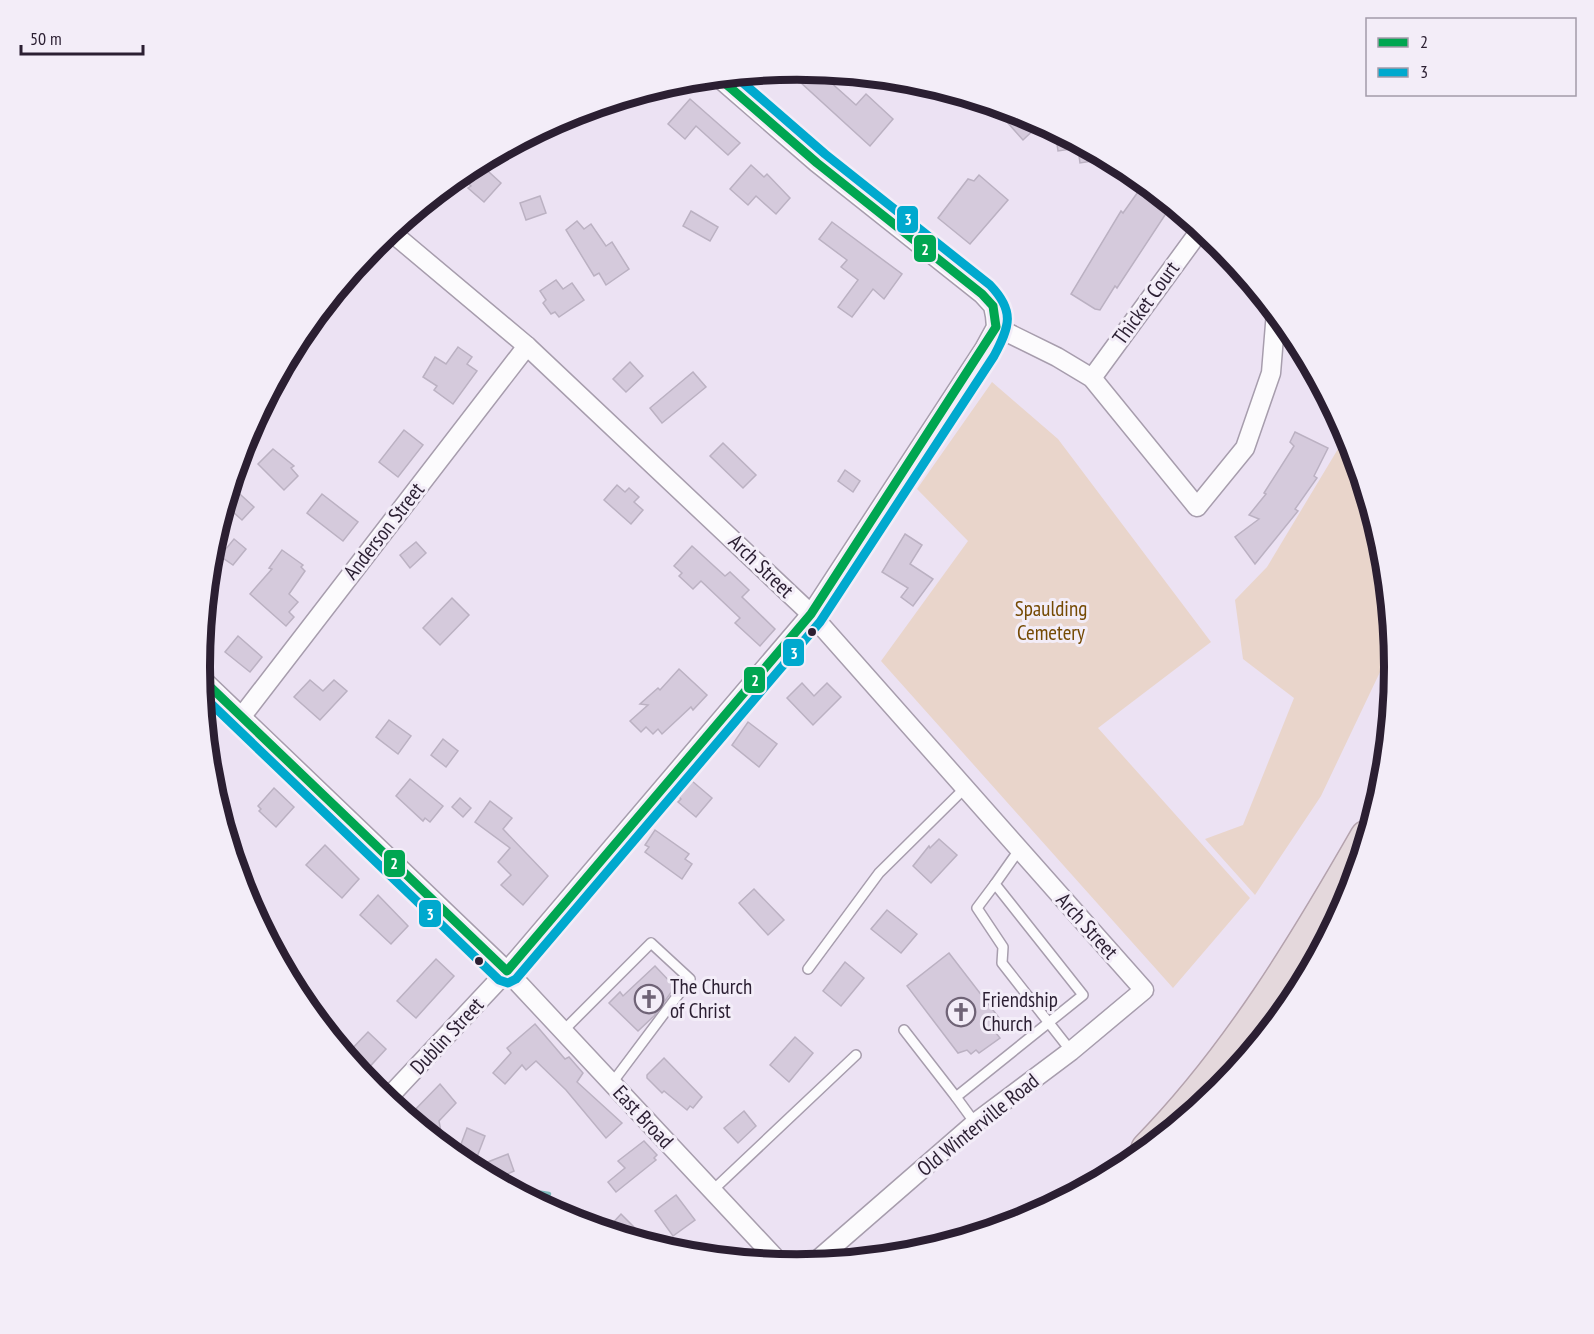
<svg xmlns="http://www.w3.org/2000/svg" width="1594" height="1334" font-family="'PT Sans Narrow',sans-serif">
	<rect width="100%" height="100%" fill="#ece2f3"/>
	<g fill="#e9d5cb">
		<path d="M992 382 1058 439 1211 642 1098 728 1250 898 1173 988 881 661 968 541 917 489Z"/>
		<path d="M1347 434 1384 551 1392 632 1380 672 1321 796 1255 895 1205 839 1243 825 1294 698 1243 659 1235 600 1267 567Z"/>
	</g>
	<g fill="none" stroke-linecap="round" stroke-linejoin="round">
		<path stroke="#7dbabc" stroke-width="4.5" d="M509 1188 549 1194"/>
	</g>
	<g fill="#d5cadc" stroke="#bbb1c2" stroke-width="1.5">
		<path d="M797 69 818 71 856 105 866 94 893 119 870 146 787 70Z"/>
		<path d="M690 99 740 143 728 155 696 126 685 139 668 124Z"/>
		<path d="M991 104 1026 115 1041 123 1023 140Z"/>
		<path d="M1055 130 1091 150 1093 161 1080 163 1078 148 1058 151Z"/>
		<path d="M478 162 501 183 484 202 468 188 471 186 463 179Z"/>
		<path d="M751 165 764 177 767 174 790 198 776 214 756 196 748 205 730 189Z"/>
		<path d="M979 175 1008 200 970 244 938 218 968 179 974 181Z"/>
		<path d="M1140 189 1169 209 1117 288 1115 286 1100 310 1095 309 1071 294 1121 211 1123 213Z"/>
		<path d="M540 196 546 213 526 220 520 203Z"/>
		<path d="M691 211 718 227 710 241 683 226Z"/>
		<path d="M577 221 584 229 591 224 606 246 612 242 629 269 606 285 599 273 594 276 566 230Z"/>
		<path d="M832 222 902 274 884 299 873 289 852 317 838 307 858 280 841 267 847 260 819 239Z"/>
		<path d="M556 280 563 289 572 283 584 300 559 317 555 312 551 314 543 303 546 300 540 291Z"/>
		<path d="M458 347 472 357 467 364 477 371 453 404 434 390 437 386 423 377 435 357 446 364Z"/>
		<path d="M630 362 643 376 626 392 613 379Z"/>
		<path d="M693 372 706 387 662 423 650 408Z"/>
		<path d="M404 430 423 445 398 477 379 462Z"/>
		<path d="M1295 432 1328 448 1314 476 1317 478 1295 509 1298 511 1255 564 1235 537 1259 519 1249 515 1266 494 1264 493 1294 446 1290 442Z"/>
		<path d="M723 443 756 475 743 488 710 456Z"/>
		<path d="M273 449 294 466 291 468 298 476 284 490 258 464Z"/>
		<path d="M845 470 860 481 853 492 838 481Z"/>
		<path d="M230 485 254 507 242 520 224 504Z"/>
		<path d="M617 485 625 492 629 488 639 497 634 502 643 510 631 524 604 500Z"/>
		<path d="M322 494 358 522 343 541 307 513Z"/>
		<path d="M905 534 922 545 910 564 933 579 913 606 901 597 908 588 882 572Z"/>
		<path d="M234 539 246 549 233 565 220 556Z"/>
		<path d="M416 542 426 553 410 568 400 555Z"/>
		<path d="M692 546 725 576 730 572 749 590 742 597 775 629 760 646 735 623 740 618 701 581 693 589 679 576 682 573 674 566Z"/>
		<path d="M282 550 303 565 301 567 305 571 289 594 298 602 289 612 294 617 286 626 250 594 272 569 269 568Z"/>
		<path d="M452 598 469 615 440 645 423 628Z"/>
		<path d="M238 636 262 657 250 672 225 652Z"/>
		<path d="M679 669 707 695 693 710 691 707 662 734 658 729 653 734 646 727 641 732 630 721 648 705 640 704 658 688 660 690Z"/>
		<path d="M310 680 323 691 334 680 347 691 320 720 294 697Z"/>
		<path d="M802 683 814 696 827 683 841 697 813 725 787 698Z"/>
		<path d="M389 720 411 736 398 754 376 737Z"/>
		<path d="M748 722 777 744 759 767 732 745Z"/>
		<path d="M443 739 458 751 446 767 431 755Z"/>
		<path d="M410 779 443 806 430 822 425 818 423 821 396 796Z"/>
		<path d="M692 781 712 798 696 817 678 802 681 799 679 797Z"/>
		<path d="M274 788 294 807 276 827 259 811 261 809 258 806Z"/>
		<path d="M460 798 471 808 463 817 452 807Z"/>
		<path d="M490 801 512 818 503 829 548 876 523 905 501 885 511 875 498 862 510 848 475 822Z"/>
		<path d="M655 830 689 854 685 859 692 864 682 879 645 852 649 847 645 845Z"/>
		<path d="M939 839 957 855 931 883 913 866 929 846 930 848Z"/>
		<path d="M325 845 359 879 342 898 306 865Z"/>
		<path d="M754 889 784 920 768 935 739 903Z"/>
		<path d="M378 895 408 926 391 944 360 915Z"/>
		<path d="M887 910 917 934 901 953 871 929Z"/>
		<path d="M949 953 1003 1023 999 1026 1002 1028 996 1033 1000 1038 979 1053 976 1050 971 1054 967 1050 958 1053 907 986Z"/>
		<path d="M436 959 454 976 416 1018 397 1001Z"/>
		<path d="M845 962 864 978 841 1006 823 991Z"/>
		<path d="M655 966 675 987 654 1016 638 1031 609 1003 620 992 623 996Z"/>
		<path d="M535 1024 565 1059 569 1057 583 1073 577 1082 622 1123 606 1138 566 1090 536 1061 526 1070 522 1065 505 1084 493 1073 511 1053 507 1048Z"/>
		<path d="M368 1032 386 1049 362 1075 346 1055Z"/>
		<path d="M795 1037 813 1053 789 1082 770 1065Z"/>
		<path d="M664 1058 702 1097 693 1108 690 1106 687 1110 664 1091 662 1093 647 1078V1075Z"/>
		<path d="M440 1084 456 1103 439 1121 444 1147 408 1117Z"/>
		<path d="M744 1111 756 1126 738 1143 724 1128Z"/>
		<path d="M467 1128 485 1136 475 1162 457 1155Z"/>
		<path d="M644 1141 657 1155 654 1158 656 1160 616 1192 608 1182 625 1168 618 1161Z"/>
		<path d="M508 1154 514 1171 494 1180 483 1174 480 1165Z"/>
		<path d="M676 1195 695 1220 673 1236 655 1211Z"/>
		<path d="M621 1214 634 1227 653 1245 617 1234 609 1227Z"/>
	</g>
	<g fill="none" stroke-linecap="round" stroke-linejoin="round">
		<g stroke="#a79dad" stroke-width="12">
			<g id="service">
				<path d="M995 884 977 908 1003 947 1002 963 1071 1051"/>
				<path d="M808 969 879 873 965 788"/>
				<path d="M904 1030 956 1097 1083 995 995 884 1019 850"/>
				<path d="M563 1031 651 943 690 979 612 1083"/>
				<path d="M956 1097 975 1123"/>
				<path d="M712 1191 856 1055"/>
			</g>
		</g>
		<g stroke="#a79dad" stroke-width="21">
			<g id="minor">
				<path d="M390 231 527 346 811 614 1144 990 1071 1051 975 1123 814 1263"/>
				<path d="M996 327 1057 357 1092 378 1197 507 1245 448 1271 373 1276 312"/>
				<path d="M1092 378 1201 229"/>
				<path d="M200 677 507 971 780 1263"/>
				<path d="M242 716 527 346"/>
				<path d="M386 1100 507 971 811 614 984 349 996 327 995 316 993 306 982 294 817 163 718 77"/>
			</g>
		</g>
		<g stroke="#b4a2ad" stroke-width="36">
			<path id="motorway" d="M1148 1149C1237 1058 1304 947 1367 837"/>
		</g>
		<use href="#service" stroke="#fcfbfd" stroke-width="9"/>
		<use href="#minor" stroke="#fcfbfd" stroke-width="18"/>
		<use href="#motorway" stroke="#e4d8dc" stroke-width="33"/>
		<g stroke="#f3edf8" stroke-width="14">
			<path id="bus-1" d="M200 677 507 971 811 614 996 327 993 306 982 294 817 163 718 77"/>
		</g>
		<g stroke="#f3edf8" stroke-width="14">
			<path id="bus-2" d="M202 695 499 980 508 983 516 979 820 622 994 356C1010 326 1015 311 990 285L825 154 734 75"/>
		</g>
		<use href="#bus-1" stroke="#00a651" stroke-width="9"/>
		<use href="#bus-2" stroke="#00a9ce" stroke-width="9"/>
	</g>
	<defs>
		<g id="church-ring" transform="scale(1.5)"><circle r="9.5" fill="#f3edf8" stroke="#6f6376" stroke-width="1.5"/><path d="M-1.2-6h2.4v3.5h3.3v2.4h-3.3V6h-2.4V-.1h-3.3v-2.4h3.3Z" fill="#6f6376"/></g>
	</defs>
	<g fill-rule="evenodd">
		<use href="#church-ring" x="649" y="999"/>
		<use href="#church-ring" x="961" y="1012"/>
	</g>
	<g fill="#2b1f32" stroke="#f3edf8" stroke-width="2">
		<circle cx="812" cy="632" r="5"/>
		<circle cx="479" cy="961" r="5"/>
	</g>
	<g text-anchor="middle" stroke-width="6" stroke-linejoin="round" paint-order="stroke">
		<g font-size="21" fill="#2b1f32" stroke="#f3edf8">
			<text transform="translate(1146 303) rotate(-54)" y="7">Thicket Court</text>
			<text transform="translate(384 531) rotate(-52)" y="7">Anderson Street</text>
			<text transform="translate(761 566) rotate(44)" y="7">Arch Street</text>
			<text transform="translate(1087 926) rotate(48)" y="7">Arch Street</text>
			<text transform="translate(447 1036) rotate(-47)" y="7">Dublin Street</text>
			<text transform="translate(643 1117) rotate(47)" y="7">East Broad</text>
			<text transform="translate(978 1125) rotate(-39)" y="7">Old Winterville Road</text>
		</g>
		<g font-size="21" fill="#754a04" stroke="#f3edf8">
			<text x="1051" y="616">Spaulding<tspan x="1051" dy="24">Cemetery</tspan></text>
		</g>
		<g font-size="21" fill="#2b1f32" stroke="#f3edf8" text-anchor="start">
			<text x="670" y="994">The Church<tspan x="670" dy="24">of Christ</tspan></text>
			<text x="982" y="1007">Friendship<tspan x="982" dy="24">Church</tspan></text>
		</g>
	</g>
	<path d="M0 0H1594V1334H0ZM210 667a587 587 0 1 1 1174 0a587 587 0 1 1-1174 0Z" fill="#f3edf8" fill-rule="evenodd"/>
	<path fill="none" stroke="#2b1f32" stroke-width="8" d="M210 667a587 587 0 1 1 1174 0a587 587 0 1 1-1174 0Z"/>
	<g stroke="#f3edf8" stroke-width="2">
		<rect x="896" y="205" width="23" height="29" rx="6" fill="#00a9ce"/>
		<rect x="913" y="234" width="24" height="29" rx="6" fill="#00a651"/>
		<rect x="782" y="638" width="23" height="29" rx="6" fill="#00a9ce"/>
		<rect x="743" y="666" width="23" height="28" rx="6" fill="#00a651"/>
		<rect x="383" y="849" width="23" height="29" rx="6" fill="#00a651"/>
		<rect x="418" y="899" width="24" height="29" rx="6" fill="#00a9ce"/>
	</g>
	<g font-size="16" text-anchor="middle" font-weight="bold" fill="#fff">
		<text x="908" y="225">3</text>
		<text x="925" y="255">2</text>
		<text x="794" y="659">3</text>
		<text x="755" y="686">2</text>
		<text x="394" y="869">2</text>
		<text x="430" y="920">3</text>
	</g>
	<rect x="1366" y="18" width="210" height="78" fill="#f3edf8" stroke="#a39ba9" stroke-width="1.5"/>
	<rect x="1378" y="38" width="30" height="9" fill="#00a651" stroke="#a39ba9" stroke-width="1.5"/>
	<text x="1420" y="48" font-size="18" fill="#2b1f32">2</text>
	<rect x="1378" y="68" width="30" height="9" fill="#00a9ce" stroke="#a39ba9" stroke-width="1.5"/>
	<text x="1420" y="78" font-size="18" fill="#2b1f32">3</text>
	<path d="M21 45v9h122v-9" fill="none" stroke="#2b1f32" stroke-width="3"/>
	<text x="30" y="45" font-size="18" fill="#2b1f32" stroke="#f3edf8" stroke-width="4.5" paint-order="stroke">50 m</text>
</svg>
